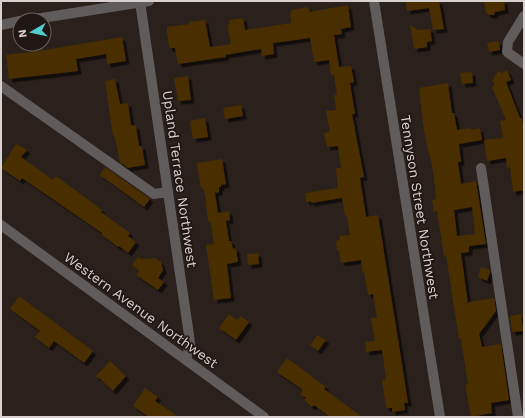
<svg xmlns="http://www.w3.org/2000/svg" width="525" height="418" font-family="'Work Sans',sans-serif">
	<defs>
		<filter id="shadow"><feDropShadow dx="3.5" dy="3.5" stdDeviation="0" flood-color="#0009"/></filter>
	</defs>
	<rect width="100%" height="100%" fill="#2a211d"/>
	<g fill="#4a2d01" fill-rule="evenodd" filter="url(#shadow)">
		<path d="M406 1H439L444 29 433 30 429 8 407 11Z"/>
		<path d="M484 1H504L505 10 495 12 494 15H490L486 13Z"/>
		<path d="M348 5 351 27 341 29 342 34 334 35 339 67 351 66 354 82 350 83 355 114H352L364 177 360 178 366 217 378 215 399 345 408 403H404L405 410 392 412V408H386L382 380 386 379 382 350 366 352 365 342 375 341 371 318H377L373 294 368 295 364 271 362 272 361 260 341 263 339 251H337L336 241 340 240 339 236 350 235 347 216H345L342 198 311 203V201L306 202 305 193 338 188 336 168H341L338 146 327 147 324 133 330 132 326 111 336 110 334 95H337L334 75H331L329 60 314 62 310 38 273 43 274 54 262 56 261 49 225 55 226 57 178 64 175 48H169L167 32V27L189 24V22L205 20 210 47 231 44 228 29V25L230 24 229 20 243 18 245 30 291 23 290 13H291V10L308 7 310 12Z"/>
		<path d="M410 25 418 30 430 29 432 41 427 42V47L414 49Z"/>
		<path d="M122 37 126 61 107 64 106 54 76 59 78 71 9 79 6 55 45 50Z"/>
		<path d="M499 41 500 50 489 52 487 43Z"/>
		<path d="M507 70 511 80 506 82 520 118H522L524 131V190L513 192 510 167 507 168 506 158 487 161 484 140 503 138 500 121 506 120 492 87 495 83 492 81 498 71 502 73Z"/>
		<path d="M472 72 473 83 462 84 460 73Z"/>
		<path d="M188 76 191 100 178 101 174 78Z"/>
		<path d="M115 79 120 104 128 103 131 125 136 126 139 146H142L145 165 128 168 120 162 116 142 114 136H113L105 81Z"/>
		<path d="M448 83 452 113H454L457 130 471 128V130L480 128 482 140 459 144 461 162H458L461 184 476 181 486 244 469 246V252L461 253 468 304 469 302 494 298 496 311 479 334 482 347 501 344 509 400 491 403 492 413 471 417 465 385 468 384 461 339H459L446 255 444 256 437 211 434 212 432 200 436 199 434 177 430 155H429L424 131 419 88ZM472 207 475 234 457 236 454 210Z"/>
		<path d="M241 105 243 116 225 119 223 108Z"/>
		<path d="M205 118 208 137 193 139 190 121Z"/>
		<path d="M16 144 27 150 21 157 53 180 56 176 102 210 101 212 130 233 128 236 136 242 128 253 119 246 118 247 102 235V233L22 178 20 181 1 168Z"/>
		<path d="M222 159 226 184 221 185V187H219V192L215 193 218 213 229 211 230 220 226 221 229 241H231L233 249 236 248 238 262 227 264 231 298 214 300 206 245 214 244 211 224 209 221H208L205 195 203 188 201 189 197 163Z"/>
		<path d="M105 167 150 199 144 207 100 175Z"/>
		<path d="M258 253 259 264 248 265 247 254Z"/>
		<path d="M138 257 142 259 155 258 161 262 163 270 158 278 164 282 158 290 136 275 139 271 132 265Z"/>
		<path d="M481 267 490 270V273L487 281 478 277Z"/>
		<path d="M19 296 93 351 84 363 54 341 49 348 35 337 40 331 10 309Z"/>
		<path d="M229 314 237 320 241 316 249 322 236 340 219 328Z"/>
		<path d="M521 314 523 331 512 332 510 316Z"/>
		<path d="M317 335 326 340 318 351 310 345Z"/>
		<path d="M287 358 326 387 324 389 362 417H330L314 405 312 407 304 400 306 398 300 394 303 390 277 372Z"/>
		<path d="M110 361 126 376 113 391 98 377H95Z"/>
		<path d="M145 388 158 397 155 401 179 417H149L133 406Z"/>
	</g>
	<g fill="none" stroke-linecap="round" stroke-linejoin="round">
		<g stroke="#615c5c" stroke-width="10">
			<path d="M374 1 440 417"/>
			<path d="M140 2 189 335 190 344 186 360"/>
			<path d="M524 16 508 42 507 52 524 64"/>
			<path d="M29 20 149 1"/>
			<path d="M1 25 20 21"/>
			<path d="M1 86 154 194 168 192"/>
			<path d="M481 168 518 417"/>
			<path d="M1 225 264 417"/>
		</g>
	</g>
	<g text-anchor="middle" stroke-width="3.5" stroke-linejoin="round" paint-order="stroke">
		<g font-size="14" fill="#d7d0ce" stroke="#201714">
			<text transform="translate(180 179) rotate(82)" y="5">Upland Terrace Northwest</text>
			<text transform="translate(420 207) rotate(81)" y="5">Tennyson Street Northwest</text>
			<text transform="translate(141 310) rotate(36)" y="5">Western Avenue Northwest</text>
		</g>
	</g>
	<rect width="525" height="418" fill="none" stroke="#d7d0ce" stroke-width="4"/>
	<g transform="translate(32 32) rotate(261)"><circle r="19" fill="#201714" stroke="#69615e"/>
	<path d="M0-3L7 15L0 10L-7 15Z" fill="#52cdcc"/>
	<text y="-6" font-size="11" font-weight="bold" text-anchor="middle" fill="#d7d0ce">N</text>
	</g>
</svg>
